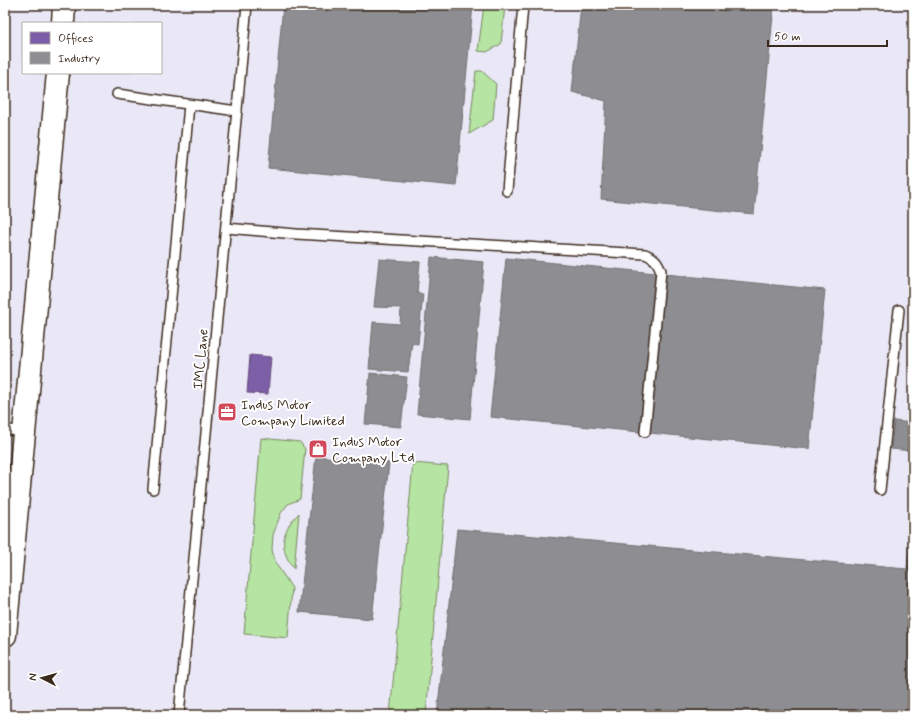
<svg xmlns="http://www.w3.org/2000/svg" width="918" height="720" font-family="Mynerve,sans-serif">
	<rect width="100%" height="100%" fill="#fff"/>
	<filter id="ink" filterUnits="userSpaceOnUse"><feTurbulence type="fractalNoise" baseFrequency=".025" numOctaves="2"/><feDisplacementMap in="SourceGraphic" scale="8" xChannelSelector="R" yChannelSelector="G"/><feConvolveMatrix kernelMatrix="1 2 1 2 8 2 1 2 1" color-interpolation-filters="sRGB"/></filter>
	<g filter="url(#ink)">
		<path fill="#eae8f7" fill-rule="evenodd" d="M5 5H913V715H5ZM23 23H161V73H23Z"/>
		<g fill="#b5e4a3" stroke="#788760">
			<path d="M484 5H505L501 44 487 52 478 51Z"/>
			<path d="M476 71H482L496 84 493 120 469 134Z"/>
			<path d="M261 438 300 442 305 449 300 499 288 504 281 513 273 535 272 550 276 564 292 588 288 638 244 634Z"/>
			<path d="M413 463 448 466 426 715H390Z"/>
			<path d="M299 513 294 569C278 548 281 531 299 513Z"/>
		</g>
		<path fill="#7b5ea7" stroke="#684e7e" d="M250 355 271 357 268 394 247 393Z"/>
		<g fill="#8d8d92" stroke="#746f6f">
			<path d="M283 5H473L456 186 268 168Z"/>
			<path d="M581 5H774L754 214 601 199 606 101 572 92Z"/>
			<path d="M431 257 484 262 470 419 417 414Z"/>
			<path d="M506 258 825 290 809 449 490 417Z"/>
			<path d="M379 259 420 262 417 293 423 294 418 344 412 343 408 372 369 369 373 322 400 324 401 308 374 307Z"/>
			<path d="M370 373 407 377 401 427 365 424Z"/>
			<path d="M894 421 913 423V451L891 449Z"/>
			<path d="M316 456 389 463 372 619 299 612Z"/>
			<path d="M910 527 913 528V715H437L457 529 907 569Z"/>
		</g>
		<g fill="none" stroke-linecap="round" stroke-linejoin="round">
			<g stroke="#3b2a1e" stroke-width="12">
				<g id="service">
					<path d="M117 94 237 111"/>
					<path d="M507 191 523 5"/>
					<path d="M226 228 296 234 645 254C655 258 658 262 661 271L645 432"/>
					<path d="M5 430 25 431"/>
					<path d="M153 489 189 105"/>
					<path d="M880 490 899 310"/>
					<path d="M179 715 247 5"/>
				</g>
			</g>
			<g stroke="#3b2a1e" stroke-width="25">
				<g id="primary">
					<path d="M63 23 64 5"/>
					<path d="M5 635 58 73"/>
				</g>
			</g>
			<use href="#service" stroke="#fff" stroke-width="9"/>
			<use href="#primary" stroke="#fff" stroke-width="22"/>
		</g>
	</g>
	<defs>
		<g id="office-square" transform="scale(1)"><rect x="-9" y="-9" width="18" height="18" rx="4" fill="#d1495b" stroke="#fff"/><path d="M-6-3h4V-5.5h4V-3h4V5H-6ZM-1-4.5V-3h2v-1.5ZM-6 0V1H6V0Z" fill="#fff"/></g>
		<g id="shop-square" transform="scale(1)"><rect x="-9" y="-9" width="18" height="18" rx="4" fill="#d1495b" stroke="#fff"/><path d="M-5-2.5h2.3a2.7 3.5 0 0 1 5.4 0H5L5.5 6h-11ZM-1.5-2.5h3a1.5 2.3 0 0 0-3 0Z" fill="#fff"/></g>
	</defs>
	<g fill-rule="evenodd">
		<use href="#office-square" x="227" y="412"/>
		<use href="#shop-square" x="318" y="449"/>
	</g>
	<g text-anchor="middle" stroke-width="4" stroke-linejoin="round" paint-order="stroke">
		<g font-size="14" fill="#3b2a1e" stroke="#fff">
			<text transform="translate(200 359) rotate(-85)" y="5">IMC Lane</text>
		</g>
		<g font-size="14" fill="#3b2a1e" stroke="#fff" text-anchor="start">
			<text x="241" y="409">Indus Motor<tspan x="241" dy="16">Company Limited</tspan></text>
			<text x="332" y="446">Indus Motor<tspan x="332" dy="16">Company Ltd</tspan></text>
		</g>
	</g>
	<rect width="918" height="720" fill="none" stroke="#fff" stroke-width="20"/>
	<rect x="10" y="10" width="898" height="700" fill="none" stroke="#3b2a1e" stroke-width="1.5" filter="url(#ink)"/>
	<rect x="22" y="22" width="140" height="52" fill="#ffffff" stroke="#b1aaa5"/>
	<rect x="30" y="32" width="20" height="12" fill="#7b5ea7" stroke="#b1aaa5"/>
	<text x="58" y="42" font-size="12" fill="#3b2a1e">Offices</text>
	<rect x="30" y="52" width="20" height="12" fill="#8d8d92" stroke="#b1aaa5"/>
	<text x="58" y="62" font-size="12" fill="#3b2a1e">Industry</text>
	<g transform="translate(42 678) rotate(276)" stroke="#ffffff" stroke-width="3" paint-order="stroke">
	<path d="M0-3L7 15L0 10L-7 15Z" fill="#3b2a1e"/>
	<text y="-6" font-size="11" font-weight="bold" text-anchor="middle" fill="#3b2a1e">N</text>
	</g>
	<path d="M768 40v6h119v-6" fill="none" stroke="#3b2a1e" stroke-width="2"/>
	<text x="774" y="40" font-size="12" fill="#3b2a1e" stroke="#ffffff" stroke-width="3" paint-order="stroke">50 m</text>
</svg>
